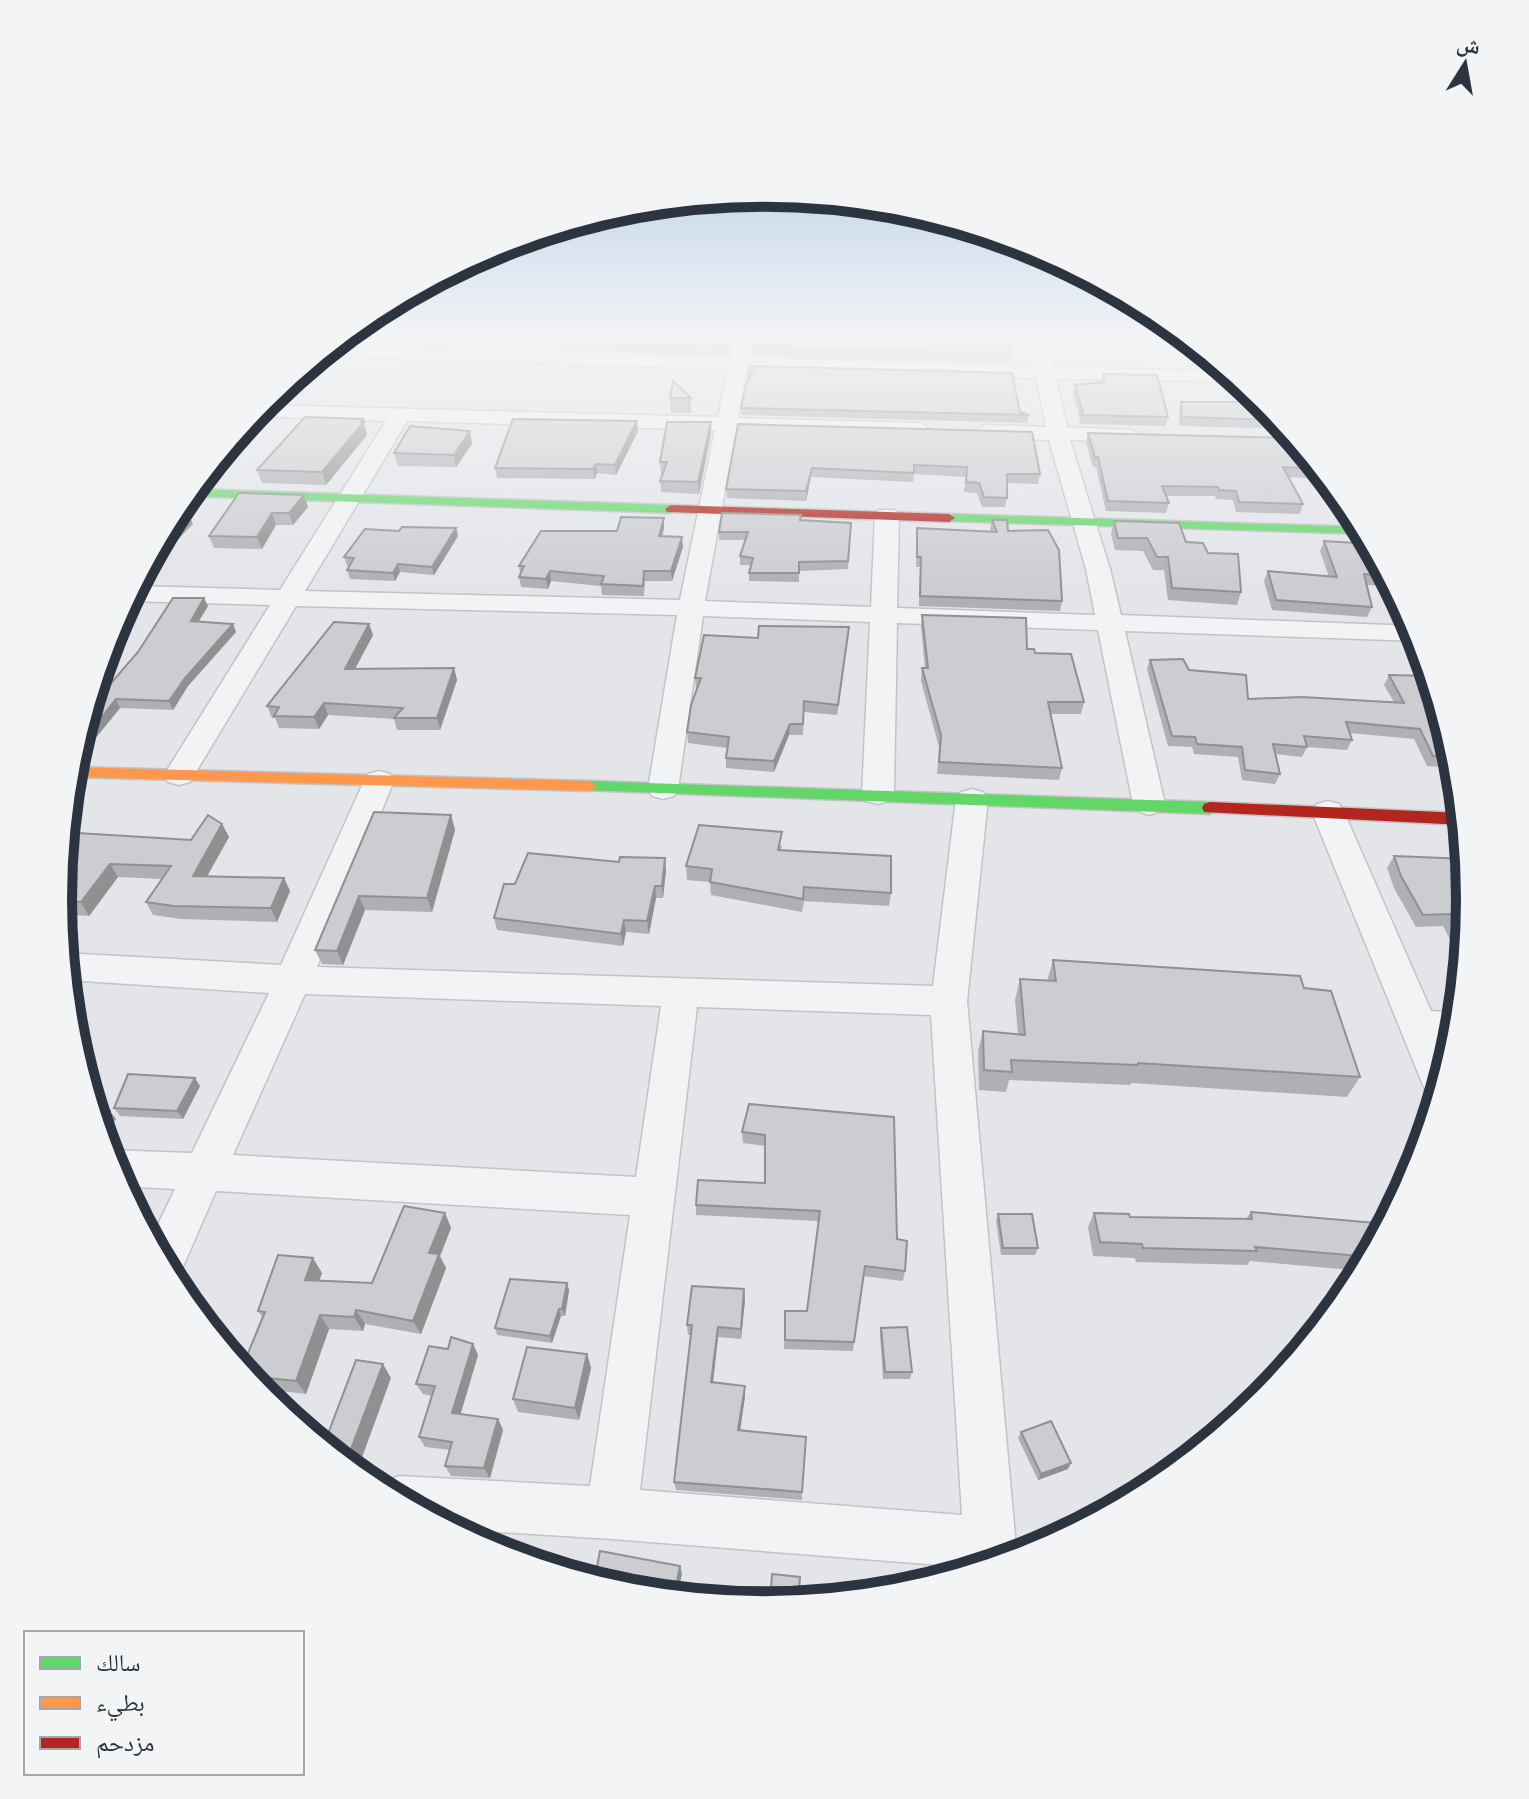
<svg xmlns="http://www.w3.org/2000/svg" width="1529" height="1799" font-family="'Fira Sans','Noto Naskh Arabic',sans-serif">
	<rect width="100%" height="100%" fill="#e3e5e8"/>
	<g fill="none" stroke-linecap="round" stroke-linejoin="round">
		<g stroke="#c2c3c6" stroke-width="3">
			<g id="street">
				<path d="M735 336H753L749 358 1034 366 1028 336H1046L1053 367 1230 372 1243 382 1056 379 1067 427 1132 430 1143 436 1132 442 1070 440 1110 569 1121 615 1415 626 1421 641 1125 631 1165 804 1160 811 1149 815 1138 811 1133 804 1098 630 897 623 894 794 889 801 878 804 867 801 862 794 870 622 703 616 678 789 674 796 663 799 652 796 648 789 677 615 296 606 190 782 179 785 168 782 164 775 270 605 127 601 135 586 280 590 386 421 252 416 261 405 718 417 728 369 318 356 330 347 730 358ZM747 370 1036 378 1046 427 985 425 974 431 985 437 1049 440 1086 569 1095 615 897 608 899 515 895 510H879L875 515 871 607 705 601 736 430 920 435 930 429 920 423 738 418ZM407 421 715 430 680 600 305 591Z"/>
				<path d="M379 771 390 774 394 781 317 967 933 986 956 799 961 792 972 789 983 792 988 799 967 1001 1017 1558 968 1573 965 1567 612 1539 451 1529 378 1490 381 1483 399 1476 590 1486 630 1215 216 1191 178 1278 171 1280 150 1241 175 1189 120 1186 106 1150 192 1153 269 993 66 980 63 953 281 965 364 781 368 774ZM305 994 661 1006 636 1177 233 1155ZM697 1007 931 1015 962 1515 640 1490Z"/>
				<path d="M1328 801 1339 804 1344 812 1431 1011 1460 1013 1456 1043 1444 1042 1451 1058 1438 1100 1429 1097 1423 1085 1312 812 1317 804Z"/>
			</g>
		</g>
		<g stroke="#c2c3c6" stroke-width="3">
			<g id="fast">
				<path d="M191 489 671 505 677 509 671 513 186 496Z"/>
				<path d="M949 514 1363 527 1367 534 945 521 943 518Z"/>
				<path d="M589 781 1210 802 1218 808 1210 814 583 790 581 786 583 782Z"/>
			</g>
		</g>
		<g stroke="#c2c3c6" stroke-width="3">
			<path id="slow" d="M71 767 589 781 597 786 589 791 71 777Z"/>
		</g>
		<g stroke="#c2c3c6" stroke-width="3">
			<g id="jam">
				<path d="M671 505 949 514 955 518 949 522 667 512 665 509Z"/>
				<path d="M1210 802 1463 813 1464 825 1204 812 1202 808 1204 804Z"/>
			</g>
		</g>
		<use href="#street" fill="#f2f3f5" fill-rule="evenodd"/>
		<use href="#fast" fill="#63d668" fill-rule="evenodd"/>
		<use href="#slow" fill="#ff974d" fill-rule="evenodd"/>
		<use href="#jam" fill="#b3261e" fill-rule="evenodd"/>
	</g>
	<g fill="#afb0b3">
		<path d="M732 336 728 355 680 354V344L676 354 558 350V346L520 345 518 337Z"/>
		<path d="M753 347 1010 354 1009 362 753 355Z"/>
		<path d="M748 372 1020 412 1029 415 1027 423 742 415 741 408 748 379Z"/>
		<path d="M1103 374 1168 417 1166 426 1079 424 1080 418 1073 394 1075 385 1101 383Z"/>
		<path d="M1244 389 1264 400 1288 429 1179 426V411L1181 402H1242L1241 398Z"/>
		<path d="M670 398H691V413H671Z"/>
		<path d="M363 419 367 435 326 485 262 483 257 470Z"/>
		<path d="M738 424 1040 474 1038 484 1007 483V498L1005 507H982L977 493 964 492 966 477 914 474 913 482 811 477 806 501 727 498 726 489Z"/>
		<path d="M244 425 247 434 211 481H199Z"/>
		<path d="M638 431 616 475 597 473 595 479 497 478 495 468Z"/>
		<path d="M711 433 699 494 661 492 660 481 663 474H661L660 462Z"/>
		<path d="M1088 433 1295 438 1329 479 1288 477 1303 504 1300 514 1236 512 1233 500 1216 499 1215 496H1166L1169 503 1166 513 1106 511 1096 467H1093L1086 442Z"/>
		<path d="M472 444 456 467 398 466 394 453Z"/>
		<path d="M304 495 308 507 293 525H276L262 549 214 548 209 536Z"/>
		<path d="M801 515V520L851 523 848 569 799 571V582L749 581V573L751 565H740V556L745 540H719V532Z"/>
		<path d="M992 520 1008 531 1062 601 1060 611 919 606 920 567H916L917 528 991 532 990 530Z"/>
		<path d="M1114 521 1186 542 1208 553 1241 592 1237 605 1168 600 1164 570H1153L1143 551 1115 550 1111 534Z"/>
		<path d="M456 528 458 536 434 575 400 572 395 581 350 579 347 570 350 566H347L344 557Z"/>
		<path d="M664 528 662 536 683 547 672 581H645L644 596 602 595 601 586 551 581 548 589 521 587 519 577 520 574 519 566 617 531Z"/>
		<path d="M1324 541 1372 544 1394 586 1367 585 1372 607 1367 617 1272 610 1264 581 1268 571 1329 577 1320 551Z"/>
		<path d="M204 598 208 606 199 621 236 632 188 686 173 710 120 708 90 745 77 744 94 688 106 689Z"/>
		<path d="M922 615 1027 649 1035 653 1084 702 1081 714H1051L1062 768 1059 780 937 774 939 747 921 681 922 668H925L921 627Z"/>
		<path d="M369 624 373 635 355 669 454 668 457 680 440 730H397L394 719 328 715 319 729 279 728 275 718H272L267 706Z"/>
		<path d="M849 627 837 715 804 712 803 735H789L774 772 726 768V758L727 748 688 743 687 732 697 689 696 688 695 678 758 638Z"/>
		<path d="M1150 660 1189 670 1248 699 1394 702 1384 685 1389 675 1431 676 1458 768 1427 766 1414 739 1350 733 1352 740 1347 750 1307 747 1302 757 1275 754 1280 774 1275 784 1242 780 1238 757 1194 754 1192 747 1168 746 1147 669Z"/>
		<path d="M374 812 451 815 455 830 432 912 365 910 343 965 322 964 315 950Z"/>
		<path d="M222 824 229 837 207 876 284 878 290 891 277 922 181 919 153 915 146 902 162 879 118 877 89 916 60 914 58 899 64 840H191Z"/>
		<path d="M782 845 781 850 891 893 889 906 804 901 802 912 711 895 710 882 687 880 686 866Z"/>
		<path d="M1394 856 1471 900 1464 967 1443 926 1416 927 1394 888 1387 868Z"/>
		<path d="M666 870 663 898H656L649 934 626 932 623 946 497 930 494 918 515 884Z"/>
		<path d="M1053 960 1304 988 1360 1077 1347 1097 1131 1083 1130 1085 1009 1080 1006 1092 979 1090 978 1051 983 1031 1018 1034 1015 1000 1020 979 1047 981Z"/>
		<path d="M200 1086 183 1119 120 1116 114 1108Z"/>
		<path d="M749 1104 897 1239 905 1271 903 1281 863 1276 853 1351 784 1349 785 1311H807L818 1221 696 1215V1205L765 1183V1146L743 1143 742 1132Z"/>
		<path d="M1251 1212 1388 1224 1363 1271 1250 1261 1247 1265 1136 1262 1135 1258 1093 1256 1088 1227 1094 1213 1130 1217 1246 1219Z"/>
		<path d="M445 1213 451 1228 440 1256 446 1268 421 1334 365 1324 363 1331 329 1329 306 1394 256 1388 241 1370 262 1317 258 1311 322 1273 319 1281 372 1283Z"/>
		<path d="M998 1214 1038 1248 1035 1255H1001L996 1221Z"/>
		<path d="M567 1283 569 1290 565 1316H561L552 1343 497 1335 495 1328Z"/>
		<path d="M745 1300 741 1339 718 1337 713 1382 745 1386V1396L740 1431 802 1492V1500L676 1490 674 1482 691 1335H688L687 1325Z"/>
		<path d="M881 1328 912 1372 910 1379H883L880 1335Z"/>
		<path d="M473 1344 478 1355 460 1414 498 1419 503 1430 490 1478 451 1476 445 1466 450 1450 425 1447 419 1437 432 1396 423 1394 416 1384 448 1349Z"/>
		<path d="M587 1354 591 1368 579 1420 518 1412 513 1399Z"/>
		<path d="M1021 1432 1068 1469 1038 1480 1018 1438Z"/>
	</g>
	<g fill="#8f9092">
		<path d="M679 336H683V339L676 354 675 345Z"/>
		<path d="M730 336H732L728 355 727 347Z"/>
		<path d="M363 419 367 435 326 485 322 472Z"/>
		<path d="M637 421 638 431 616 475 615 465Z"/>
		<path d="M711 422V433L699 494 698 482Z"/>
		<path d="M244 425 247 434 211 481 207 471Z"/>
		<path d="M470 431 472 444 456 467 454 455Z"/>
		<path d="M596 464 597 473 595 479 593 469Z"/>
		<path d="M812 468 811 477 806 501V491Z"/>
		<path d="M304 495 308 507 293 525 289 513Z"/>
		<path d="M188 513 193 524 138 581 157 544Z"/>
		<path d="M272 513 276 525 262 549 257 537Z"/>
		<path d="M664 518V528L660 547 659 536Z"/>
		<path d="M456 528 458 536 434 575 432 567Z"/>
		<path d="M682 537 683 547 672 581 671 571Z"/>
		<path d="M398 564 400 572 395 581 393 573Z"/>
		<path d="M550 571 551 581 548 589 546 579Z"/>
		<path d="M204 598 208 606 194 629 191 621Z"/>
		<path d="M233 624 236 632 188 686 173 710 169 701 185 678Z"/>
		<path d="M369 624 373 635 349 680 345 669Z"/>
		<path d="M849 627 848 638 837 715 838 705Z"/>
		<path d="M454 668 457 680 440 730 437 718Z"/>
		<path d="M116 699 120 708 90 745 86 737Z"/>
		<path d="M324 703 328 715 319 729 314 717Z"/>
		<path d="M790 724 789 735 774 772V761Z"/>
		<path d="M451 815 455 830 432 912 427 898Z"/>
		<path d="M222 824 229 837 200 889 193 876Z"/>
		<path d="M665 858 666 870 663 898 662 886Z"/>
		<path d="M110 864 118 877 89 916 81 902Z"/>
		<path d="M284 878 290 891 277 922 271 908Z"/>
		<path d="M655 886 656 898 649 934 647 921Z"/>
		<path d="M359 896 365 910 343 965 337 951Z"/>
		<path d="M624 920 626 932 623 946 621 934Z"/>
		<path d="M195 1078 200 1086 183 1119 177 1111Z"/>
		<path d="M110 1111 116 1119 103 1141 99 1129Z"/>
		<path d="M445 1213 451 1228 440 1256 446 1268 421 1334 413 1321 429 1253Z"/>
		<path d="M313 1258 322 1273 314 1294 305 1280Z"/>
		<path d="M567 1283 569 1290 565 1316 562 1309Z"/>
		<path d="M744 1289 745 1300 741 1339V1329Z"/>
		<path d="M559 1309 561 1316 552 1343 550 1336Z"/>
		<path d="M356 1310 365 1324 363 1331 354 1317Z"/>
		<path d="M320 1315 329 1329 306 1394 296 1381Z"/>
		<path d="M718 1327V1337L712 1391 711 1382Z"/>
		<path d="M473 1344 478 1355 458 1423 452 1413Z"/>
		<path d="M587 1354 591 1368 579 1420 575 1408Z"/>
		<path d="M383 1364 391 1378 356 1474 345 1465Z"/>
		<path d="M745 1386V1396L739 1439 738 1430Z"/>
		<path d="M498 1419 503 1430 490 1478 484 1468Z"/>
		<path d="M1071 1463 1068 1469 1038 1480 1041 1474Z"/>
		<path d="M680 1566 682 1574 677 1597H674Z"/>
	</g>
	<g fill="#cccdd0" stroke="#8f9092" stroke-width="2">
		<path d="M518 336H679L675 345 557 342 559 338Z"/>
		<path d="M681 336H730L727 347 680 345Z"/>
		<path d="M754 336H1007L1010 354 753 347Z"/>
		<path d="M749 366 1012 373 1020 412 1029 415 741 408 746 384 753 372H748Z"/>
		<path d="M1103 374 1157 375 1168 417 1081 415 1083 413 1075 385 1105 382Z"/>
		<path d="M673 381 691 398H670Z"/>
		<path d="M1244 389H1251L1264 400 1280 420 1182 417 1181 402H1247Z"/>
		<path d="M305 417 363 419 361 422H364L322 472 257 470Z"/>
		<path d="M513 419 637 421 615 465 596 464 593 469 495 468Z"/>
		<path d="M667 422H711L698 482 660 481 667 462H660Z"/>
		<path d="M738 424 1032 432 1040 474H1007V498L984 497 979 483 966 482 967 467 914 465V473L812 468 806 491 726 489Z"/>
		<path d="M410 426 470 431 454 455 394 453Z"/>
		<path d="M1088 433 1295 438 1321 469 1283 467 1303 504 1239 502 1236 491 1219 490 1218 487 1162 486 1169 503 1108 501 1098 457H1095Z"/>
		<path d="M239 493 304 495 289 513H272L257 537 209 536Z"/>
		<path d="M178 505 188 513 157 544 177 507Z"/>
		<path d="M722 513 801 515 800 520 851 523 848 561 799 562V573H749L753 558 740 556 748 532H719Z"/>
		<path d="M621 517 664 518 659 536 682 537 671 571H644L643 586 601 584 604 576 550 571 546 579 519 577 524 566H519L541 531H617Z"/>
		<path d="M992 520H1007L1008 531 1048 530 1059 550 1062 601 920 596 921 557H917V528L997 532Z"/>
		<path d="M1114 521 1179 523 1186 542 1203 543 1208 553 1238 554 1241 592 1172 588 1168 557H1157L1147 538H1118Z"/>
		<path d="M402 527 456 528 432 567 398 564 393 573 347 570 354 558 344 557 365 529 399 531Z"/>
		<path d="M1324 541 1372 544 1389 576 1364 574 1372 607 1276 600 1268 571 1337 577Z"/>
		<path d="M173 598H204L191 621 233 624 185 678 169 701 116 699 86 737 79 736 94 688 106 689 138 652Z"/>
		<path d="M922 615 1026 618 1027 649H1034L1035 653 1071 654 1084 702H1048L1062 768 939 762 941 735 922 668H928Z"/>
		<path d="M334 622 369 624 345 669 454 668 437 718H394L403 708 324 703 314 717 274 716 279 707 267 706Z"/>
		<path d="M759 626 849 627 838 705 804 701 803 724H790L774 761 726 758 729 737 687 732 691 705 701 678H695L704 635 758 638Z"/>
		<path d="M1183 659 1189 670 1246 675 1248 699 1302 697 1404 703 1389 675 1431 676 1456 757 1433 756 1420 729 1346 722 1352 740 1304 736 1307 747 1273 744 1280 774 1245 770 1242 747 1197 744 1195 737 1172 736 1150 660Z"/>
		<path d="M374 812 451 815 427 898 359 896 337 951 315 950Z"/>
		<path d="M208 815 222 824 193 876 284 878 271 908 173 906 146 902 171 866 110 864 81 902 58 901 64 840 72 841 78 833 191 840Z"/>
		<path d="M699 825 782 832 778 850 891 856V893L804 887 803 899 710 882 712 869 686 866Z"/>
		<path d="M528 853 619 862 620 857 665 858 662 886H655L647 921 624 920 621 934 494 918 504 884H515Z"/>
		<path d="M1394 856 1467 859 1471 900 1467 944 1451 914 1423 915 1401 876Z"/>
		<path d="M1053 960 1300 976 1304 988 1331 991 1360 1077 1138 1063V1065L1011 1060 1012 1072 984 1070 983 1031 1025 1035 1020 979 1056 981Z"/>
		<path d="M128 1074 195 1078 177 1111 114 1108Z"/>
		<path d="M749 1104 894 1117 897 1239 907 1241 905 1271 865 1266 854 1342 785 1340V1311H807L820 1211 696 1205 698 1180 765 1183V1135L742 1132Z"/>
		<path d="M93 1109 110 1111 99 1129Z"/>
		<path d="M404 1206 445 1213 429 1253 439 1254 413 1321 356 1310 354 1317 320 1315 296 1381 246 1376 241 1370 265 1312 258 1311 278 1255 313 1258 305 1280 372 1283Z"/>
		<path d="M1251 1212 1388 1224 1371 1257 1255 1247 1257 1251 1143 1248 1142 1244 1100 1242 1094 1213 1129 1214 1130 1217 1252 1219Z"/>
		<path d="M998 1214H1032L1038 1248H1003Z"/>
		<path d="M510 1279 567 1283 562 1309H559L550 1336 495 1328Z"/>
		<path d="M692 1286 744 1289 741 1329 718 1327 711 1382 745 1386 738 1430 806 1437 802 1492 674 1482 692 1325H687Z"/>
		<path d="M907 1327 912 1372H885L881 1328Z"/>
		<path d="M451 1337 473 1344 452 1413 498 1419 484 1468 445 1466 452 1442 419 1437 435 1386 416 1384 429 1346 448 1349Z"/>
		<path d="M527 1347 587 1354 575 1408 513 1399Z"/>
		<path d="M356 1360 383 1364 345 1465 323 1447Z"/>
		<path d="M1051 1421 1071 1463 1041 1474 1021 1432Z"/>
		<path d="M600 1551 680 1566 674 1597 626 1592 594 1582Z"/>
		<path d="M772 1574 800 1577 798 1603 770 1605Z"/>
	</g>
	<linearGradient id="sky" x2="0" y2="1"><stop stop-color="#93bade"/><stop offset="0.57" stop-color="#f2f3f5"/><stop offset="1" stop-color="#f2f3f5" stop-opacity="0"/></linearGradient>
	<rect width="1529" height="588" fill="url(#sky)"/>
	<path d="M0 0H1529V1799H0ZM72 899a692 692 0 1 1 1384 0a692 692 0 1 1-1384 0Z" fill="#f2f4f6" fill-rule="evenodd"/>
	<path fill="none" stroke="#2c353f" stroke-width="10" d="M72 899a692 692 0 1 1 1384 0a692 692 0 1 1-1384 0Z"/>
	<rect x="24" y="1631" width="280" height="144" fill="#f2f4f6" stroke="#a3a8ad" stroke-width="2"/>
	<rect x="40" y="1657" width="40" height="12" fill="#63d668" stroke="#a3a8ad" stroke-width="2"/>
	<text x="96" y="1671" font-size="24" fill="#2c353f">سالك</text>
	<rect x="40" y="1697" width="40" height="12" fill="#ff974d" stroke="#a3a8ad" stroke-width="2"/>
	<text x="96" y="1711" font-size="24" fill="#2c353f">بطيء</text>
	<rect x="40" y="1737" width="40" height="12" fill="#b3261e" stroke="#a3a8ad" stroke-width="2"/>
	<text x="96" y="1751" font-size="24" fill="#2c353f">مزدحم</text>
	<g transform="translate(1465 64) rotate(11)" stroke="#f2f4f6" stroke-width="6" paint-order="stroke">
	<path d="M0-6L14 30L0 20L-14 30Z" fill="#2c353f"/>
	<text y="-12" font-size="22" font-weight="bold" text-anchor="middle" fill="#2c353f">ش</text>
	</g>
</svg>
